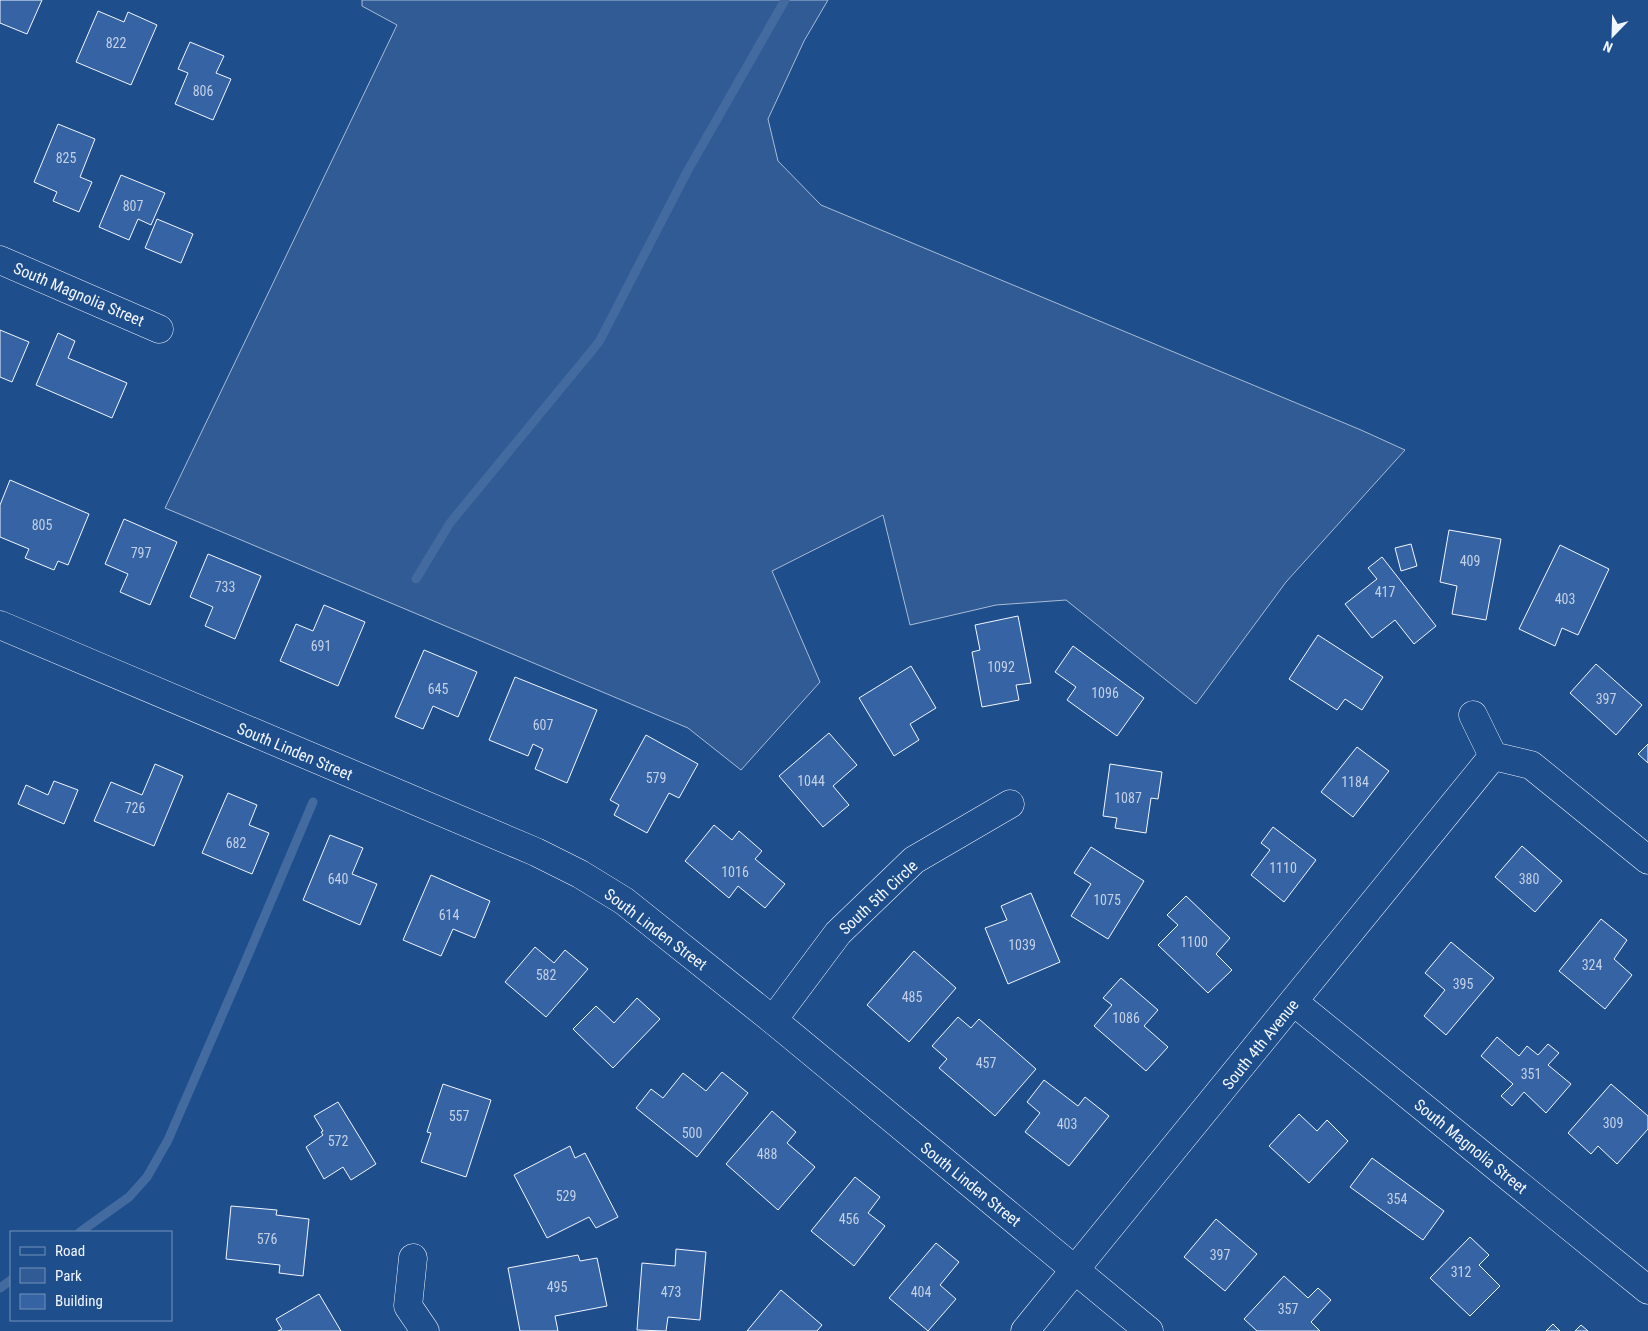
<svg xmlns="http://www.w3.org/2000/svg" width="1648" height="1331" font-family="'Roboto Condensed',sans-serif">
	<rect width="100%" height="100%" fill="#1f4e8c"/>
	<path fill="#305b95" stroke="#a8bbd7" d="M362 0H828L804 41 768 119 778 161 821 205 1361 430 1405 450 1286 582 1196 704 1066 600 996 605 910 625 883 515 772 571 820 682 741 770 688 728 165 508 397 25 362 6Z"/>
	<g fill="none" stroke-linecap="round" stroke-linejoin="round">
		<g stroke="#446ba0" stroke-width="9">
			<path d="M416 579 450 523 599 342 688 170 785 0"/>
			<path d="M80 1232 129 1197 147 1177 168 1140 246 960 313 802"/>
			<path d="M0 1288 11 1280"/>
		</g>
	</g>
	<g fill="#3563a3" stroke="#f2f6ff">
		<path d="M0 0H42L27 34 0 23Z"/>
		<path d="M98 11 124 22 128 12 157 25 131 85 76 62Z"/>
		<path d="M190 42 224 56 216 73 231 79 213 120 175 104 188 73 178 69Z"/>
		<path d="M58 124 95 139 80 177 92 182 79 212 53 201 57 192 34 182Z"/>
		<path d="M121 175 165 193 151 225 138 219 129 240 99 227Z"/>
		<path d="M157 219 193 234 181 263 145 248Z"/>
		<path d="M0 330 29 342 12 382 0 377Z"/>
		<path d="M58 333 75 341 68 358 127 383 112 418 36 385Z"/>
		<path d="M10 480 89 514 68 565 58 561 54 570 25 558 29 549 0 537V505Z"/>
		<path d="M124 519 177 542 150 605 120 592 128 574 105 564Z"/>
		<path d="M1449 530 1501 539 1486 620 1452 614 1457 586 1440 582Z"/>
		<path d="M1411 544 1417 566 1401 571 1395 548Z"/>
		<path d="M1560 545 1609 569 1578 635 1562 628 1555 646 1519 629Z"/>
		<path d="M208 554 261 576 235 639 205 626 213 607 190 597Z"/>
		<path d="M1382 557 1436 626 1414 644 1395 620 1372 638 1345 604 1377 579 1368 568Z"/>
		<path d="M324 605 365 622 338 686 280 661 296 624 313 631Z"/>
		<path d="M1018 616 1031 683 1016 685 1019 700 982 707 972 652 980 650 975 625Z"/>
		<path d="M1318 635 1383 677 1362 710 1345 699 1337 710 1289 679Z"/>
		<path d="M1073 646 1144 698 1117 736 1067 700 1076 687 1055 672Z"/>
		<path d="M424 650 477 672 458 717 433 706 423 729 395 717Z"/>
		<path d="M1596 664 1642 705 1616 735 1570 693Z"/>
		<path d="M911 666 936 708 910 724 919 740 894 756 859 698Z"/>
		<path d="M515 677 597 710 567 783 535 769 543 749 533 744 528 756 489 740Z"/>
		<path d="M829 733 857 765 833 786 849 805 823 827 779 776Z"/>
		<path d="M646 735 698 764 679 798 669 793 647 833 614 815 619 805 610 800Z"/>
		<path d="M1648 744V763L1638 754Z"/>
		<path d="M1357 747 1389 771 1353 817 1321 792Z"/>
		<path d="M155 764 183 776 154 846 94 821 111 782 142 795Z"/>
		<path d="M1110 764 1162 772 1158 799 1151 798 1146 833 1115 828 1117 818 1103 816Z"/>
		<path d="M54 781 78 790 64 824 18 804 26 785 48 795Z"/>
		<path d="M228 793 257 805 249 825 269 833 252 874 202 853Z"/>
		<path d="M714 825 732 840 739 831 762 851 755 859 785 884 765 908 738 886 729 898 685 861Z"/>
		<path d="M1273 827 1316 860 1284 902 1251 875 1270 850 1261 843Z"/>
		<path d="M330 835 363 848 352 874 377 884 360 925 303 900Z"/>
		<path d="M1522 846 1562 881 1535 912 1495 877Z"/>
		<path d="M1091 847 1144 881 1108 939 1071 916 1091 884 1074 873Z"/>
		<path d="M431 875 490 901 475 938 453 929 441 956 403 940Z"/>
		<path d="M1031 893 1060 962 1008 984 985 928 1007 920 1001 906Z"/>
		<path d="M1186 896 1230 938 1216 954 1232 970 1208 993 1158 945 1178 925 1167 915Z"/>
		<path d="M1601 919 1627 940 1614 959 1632 975 1605 1009 1559 971Z"/>
		<path d="M1451 942 1494 978 1446 1035 1424 1016 1445 990 1425 973Z"/>
		<path d="M535 947 554 963 565 950 588 969 546 1017 505 982Z"/>
		<path d="M914 951 956 988 909 1042 867 1005Z"/>
		<path d="M1121 978 1158 1010 1144 1026 1168 1047 1146 1071 1094 1026 1112 1005 1103 998Z"/>
		<path d="M637 998 660 1019 613 1068 573 1029 596 1006 614 1023Z"/>
		<path d="M958 1017 971 1028 979 1019 1036 1069 995 1116 939 1068 947 1059 932 1046Z"/>
		<path d="M1497 1037 1519 1056 1527 1046 1538 1055 1548 1044 1559 1053 1548 1065 1571 1084 1546 1113 1524 1092 1512 1106 1501 1096 1513 1084 1481 1056Z"/>
		<path d="M722 1072 748 1093 697 1157 636 1108 651 1089 663 1098 683 1073 706 1091Z"/>
		<path d="M1044 1080 1078 1106 1085 1097 1109 1116 1069 1166 1025 1132 1040 1113 1027 1102Z"/>
		<path d="M443 1084 491 1100 466 1177 421 1162 431 1133 427 1132Z"/>
		<path d="M1611 1084 1648 1116V1129L1617 1164 1598 1146 1591 1154 1568 1133Z"/>
		<path d="M338 1102 376 1164 351 1180 343 1167 324 1179 306 1147 323 1135 321 1132 323 1131 314 1116Z"/>
		<path d="M772 1111 796 1132 787 1143 815 1167 778 1210 726 1164Z"/>
		<path d="M1299 1114 1317 1131 1327 1120 1348 1141 1309 1183 1269 1146Z"/>
		<path d="M570 1146 575 1158 585 1153 618 1217 596 1228 589 1217 547 1238 514 1175Z"/>
		<path d="M1372 1158 1444 1211 1423 1240 1350 1187Z"/>
		<path d="M855 1177 880 1197 868 1213 885 1226 854 1266 811 1231Z"/>
		<path d="M231 1206 277 1210 276 1215 309 1219 303 1276 279 1273 280 1265 226 1259Z"/>
		<path d="M1216 1219 1257 1254 1225 1291 1184 1257Z"/>
		<path d="M1470 1237 1489 1255 1479 1265 1500 1286 1470 1316 1430 1278Z"/>
		<path d="M936 1243 959 1262 940 1285 956 1299 928 1331 889 1298Z"/>
		<path d="M676 1249 706 1252 700 1320 668 1317 666 1331 637 1330 642 1263 675 1266Z"/>
		<path d="M578 1255 580 1261 597 1258 607 1306 555 1316 558 1331H520L508 1268Z"/>
		<path d="M1284 1276 1308 1298 1318 1288 1331 1300 1311 1322 1320 1331H1257L1244 1319Z"/>
		<path d="M781 1290 822 1325 817 1331H747Z"/>
		<path d="M319 1294 341 1331H278L282 1329 276 1319Z"/>
		<path d="M1553 1324 1560 1331H1546Z"/>
		<path d="M1581 1325 1588 1331H1575Z"/>
	</g>
	<g fill="none" stroke-linecap="round" stroke-linejoin="round">
		<g stroke="#f2f6ff" stroke-width="29">
			<g id="street">
				<path d="M0 260 159 329"/>
				<path d="M0 625 536 852 580 874 624 901 773 1020 1149 1331"/>
				<path d="M1473 715 1493 756 1531 765 1648 860"/>
				<path d="M1294 1002 1648 1290"/>
				<path d="M773 1020 838 933 914 860 1010 804"/>
				<path d="M413 1258 408 1306 425 1331"/>
				<path d="M1025 1331 1493 756"/>
			</g>
		</g>
		<use href="#street" stroke="#1f4e8c" stroke-width="28"/>
	</g>
	<g text-anchor="middle" stroke-width="4" stroke-linejoin="round" paint-order="stroke">
		<g font-size="14" fill="#c3d1e8">
			<text x="116" y="48">822</text>
			<text x="203" y="96">806</text>
			<text x="66" y="163">825</text>
			<text x="133" y="211">807</text>
			<text x="42" y="530">805</text>
			<text x="141" y="558">797</text>
			<text x="1470" y="566">409</text>
			<text x="225" y="592">733</text>
			<text x="1385" y="597">417</text>
			<text x="1565" y="604">403</text>
			<text x="321" y="651">691</text>
			<text x="1001" y="672">1092</text>
			<text x="438" y="694">645</text>
			<text x="1105" y="698">1096</text>
			<text x="1606" y="704">397</text>
			<text x="543" y="730">607</text>
			<text x="656" y="783">579</text>
			<text x="811" y="786">1044</text>
			<text x="1355" y="787">1184</text>
			<text x="1128" y="803">1087</text>
			<text x="135" y="813">726</text>
			<text x="236" y="848">682</text>
			<text x="1283" y="873">1110</text>
			<text x="735" y="877">1016</text>
			<text x="338" y="884">640</text>
			<text x="1529" y="884">380</text>
			<text x="1107" y="905">1075</text>
			<text x="449" y="920">614</text>
			<text x="1194" y="947">1100</text>
			<text x="1022" y="950">1039</text>
			<text x="1592" y="970">324</text>
			<text x="546" y="980">582</text>
			<text x="1463" y="989">395</text>
			<text x="912" y="1002">485</text>
			<text x="1126" y="1023">1086</text>
			<text x="986" y="1068">457</text>
			<text x="1531" y="1079">351</text>
			<text x="459" y="1121">557</text>
			<text x="1613" y="1128">309</text>
			<text x="1067" y="1129">403</text>
			<text x="692" y="1138">500</text>
			<text x="338" y="1146">572</text>
			<text x="767" y="1159">488</text>
			<text x="566" y="1201">529</text>
			<text x="1397" y="1204">354</text>
			<text x="849" y="1224">456</text>
			<text x="267" y="1244">576</text>
			<text x="1220" y="1260">397</text>
			<text x="1461" y="1277">312</text>
			<text x="557" y="1292">495</text>
			<text x="671" y="1297">473</text>
			<text x="921" y="1297">404</text>
			<text x="1288" y="1314">357</text>
		</g>
		<g font-size="16" fill="#f2f6ff" stroke="#1f4e8c">
			<text transform="translate(79 294) rotate(23)" y="6">South Magnolia Street</text>
			<text transform="translate(295 751) rotate(23)" y="6">South Linden Street</text>
			<text transform="translate(878 897) rotate(-43)" y="6">South 5th Circle</text>
			<text transform="translate(656 929) rotate(37)" y="6">South Linden Street</text>
			<text transform="translate(1260 1044) rotate(-51)" y="6">South 4th Avenue</text>
			<text transform="translate(1471 1146) rotate(39)" y="6">South Magnolia Street</text>
			<text transform="translate(971 1184) rotate(39)" y="6">South Linden Street</text>
		</g>
	</g>
	<rect x="10" y="1231" width="162" height="90" fill="#1f4e8c" stroke="#7391ba"/>
	<rect x="20" y="1247" width="25" height="8" fill="#1f4e8c" stroke="#7391ba"/>
	<text x="55" y="1256" font-size="15" fill="#f2f6ff">Road</text>
	<rect x="20" y="1268" width="25" height="15" fill="#305b95" stroke="#7391ba"/>
	<text x="55" y="1281" font-size="15" fill="#f2f6ff">Park</text>
	<rect x="20" y="1294" width="25" height="15" fill="#3563a3" stroke="#7391ba"/>
	<text x="55" y="1306" font-size="15" fill="#f2f6ff">Building</text>
	<g transform="translate(1613 35) rotate(203)" stroke="#1f4e8c" stroke-width="4" paint-order="stroke">
	<path d="M0-4L9 19L0 12L-9 19Z" fill="#f2f6ff"/>
	<text y="-8" font-size="14" font-weight="bold" text-anchor="middle" fill="#f2f6ff">N</text>
	</g>
</svg>
